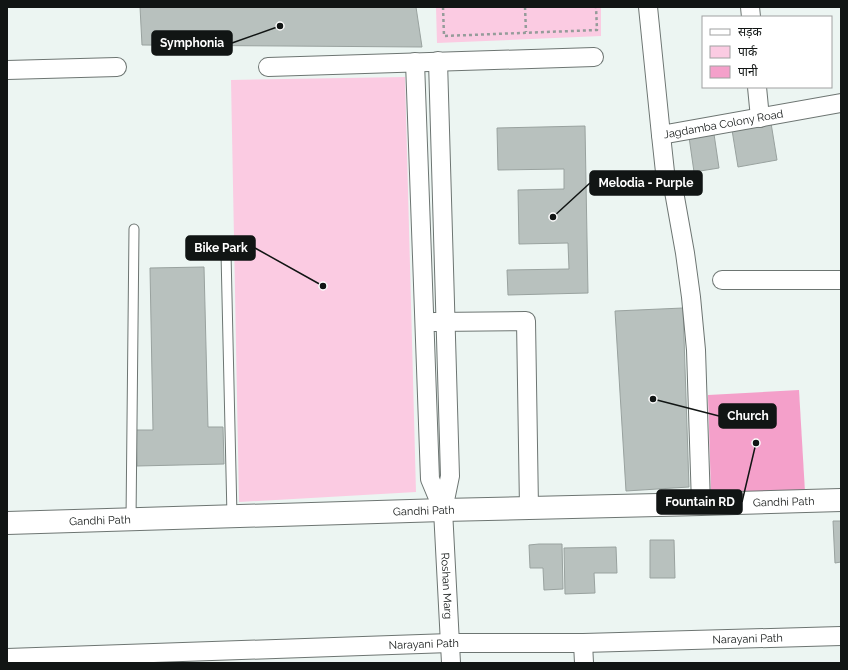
<svg xmlns="http://www.w3.org/2000/svg" width="848" height="670" font-family="Raleway,'Noto Sans Devanagari',sans-serif">
	<rect width="100%" height="100%" fill="#ecf5f2"/>
	<g fill="#fbcbe2">
		<path d="M436 7H601V36L437 43Z"/>
		<path d="M405 77 416 492 239 502 231 80Z"/>
	</g>
	<path fill="#f4a0ca" d="M799 390 805 492 711 493 708 395Z"/>
	<g fill="#b8c1be" stroke="#99a29f">
		<path d="M140 7H416L422 47 142 45Z"/>
		<path d="M771 123 777 160 738 167 732 130Z"/>
		<path d="M585 126 588 293 508 295 507 270 569 269 568 243 519 244 518 190 564 189V169L498 170 497 128Z"/>
		<path d="M714 134 719 168 694 172 689 137Z"/>
		<path d="M204 267 208 427H223L224 464 137 466 136 430H153L150 268Z"/>
		<path d="M683 308 689 487 626 491 615 311Z"/>
		<path d="M833 521H841V562L835 563Z"/>
		<path d="M650 540H674L675 578H650Z"/>
		<path d="M539 544H562L563 589 544 590 543 568H530L529 545Z"/>
		<path d="M616 547 617 573H594L595 593 565 594 564 548Z"/>
	</g>
	<g fill="none" stroke-linecap="round" stroke-linejoin="round">
		<g stroke="#6d7572" stroke-width="11">
			<g id="lane">
				<path d="M226 253 232 516"/>
				<path d="M131 520 134 229"/>
			</g>
		</g>
		<g stroke="#6d7572" stroke-width="20">
			<g id="street">
				<path id="s1" d="M648 7 661 135 841 103"/>
				<path d="M750 7 751 17"/>
				<path d="M415 62 430 479 443 510 450 476 438 61"/>
				<path d="M268 67 594 57"/>
				<path d="M7 70 117 67"/>
				<path d="M757 87 760 118"/>
				<path d="M661 135 665 172"/>
				<path d="M673 186 685 253 691 297 696 350 701 504"/>
				<path d="M722 280H841"/>
				<path d="M434 322 526 321 529 508"/>
				<path id="s2" d="M443 510 451 663"/>
				<path d="M583 643 584 663"/>
				<path id="s3" d="M7 658 450 643H583L841 636"/>
			</g>
		</g>
		<g stroke="#6d7572" stroke-width="24">
			<g id="secondary">
				<path id="s4" d="M7 523 443 510 701 504 841 500"/>
			</g>
		</g>
		<g stroke="#959c9a" stroke-width="2.5" stroke-dasharray="3 3" stroke-linecap="butt">
			<path d="M443 7 444 36 597 30 596 7"/>
			<path d="M525 7 526 32"/>
		</g>
		<use href="#lane" stroke="#fff" stroke-width="9"/>
		<use href="#street" stroke="#fff" stroke-width="18"/>
		<use href="#secondary" stroke="#fff" stroke-width="22"/>
	</g>
	<g text-anchor="middle" stroke-width="4" stroke-linejoin="round" paint-order="stroke">
		<g font-size="11" fill="#111514" stroke="#fff">
			<text dy="4" stroke="none"><textPath href="#s1" startOffset="192">Jagdamba Colony Road</textPath></text>
			<text dy="4" stroke="none"><textPath href="#s4" startOffset="777">Gandhi Path</textPath></text>
			<text dy="4" stroke="none"><textPath href="#s4" startOffset="417">Gandhi Path</textPath></text>
			<text dy="4" stroke="none"><textPath href="#s4" startOffset="93">Gandhi Path</textPath></text>
			<text dy="4" stroke="none"><textPath href="#s2" startOffset="76">Roshan Marg</textPath></text>
			<text dy="4" stroke="none"><textPath href="#s3" startOffset="741">Narayani Path</textPath></text>
			<text dy="4" stroke="none"><textPath href="#s3" startOffset="417">Narayani Path</textPath></text>
		</g>
	</g>
	<path fill="none" stroke="#111514" stroke-width="1.5" d="M280 26L232 43M553 217L590 183M323 286L255 248M653 399L719 416M756 443L742 502"/>
	<g fill="#111514" stroke="#fff" stroke-width="1.5">
		<circle cx="280" cy="26" r="4"/>
		<circle cx="553" cy="217" r="4"/>
		<circle cx="323" cy="286" r="4"/>
		<circle cx="653" cy="399" r="4"/>
		<circle cx="756" cy="443" r="4"/>
	</g>
	<g fill="#111514" stroke="#111514" stroke-width="1.5">
		<rect x="152" y="31" width="80" height="24" rx="4"/>
		<rect x="590" y="171" width="112" height="24" rx="4"/>
		<rect x="186" y="236" width="69" height="24" rx="4"/>
		<rect x="719" y="404" width="57" height="24" rx="4"/>
		<rect x="657" y="490" width="85" height="24" rx="4"/>
	</g>
	<g font-size="12" text-anchor="middle" font-weight="bold" fill="#fff">
		<text x="192" y="47">Symphonia</text>
		<text x="646" y="187">Melodia - Purple</text>
		<text x="221" y="252">Bike Park</text>
		<text x="748" y="420">Church</text>
		<text x="700" y="506">Fountain RD</text>
	</g>
	<rect width="848" height="670" fill="none" stroke="#111514" stroke-width="16"/>
	<rect x="702" y="16" width="130" height="72" fill="#ffffff" stroke="#a0a1a1"/>
	<rect x="710" y="29" width="20" height="6" fill="#ffffff" stroke="#a0a1a1"/>
	<text x="738" y="36" font-size="12" fill="#111514">सड़क</text>
	<rect x="710" y="46" width="20" height="12" fill="#fbcbe2" stroke="#a0a1a1"/>
	<text x="738" y="56" font-size="12" fill="#111514">पार्क</text>
	<rect x="710" y="66" width="20" height="12" fill="#f4a0ca" stroke="#a0a1a1"/>
	<text x="738" y="76" font-size="12" fill="#111514">पानी</text>
</svg>
